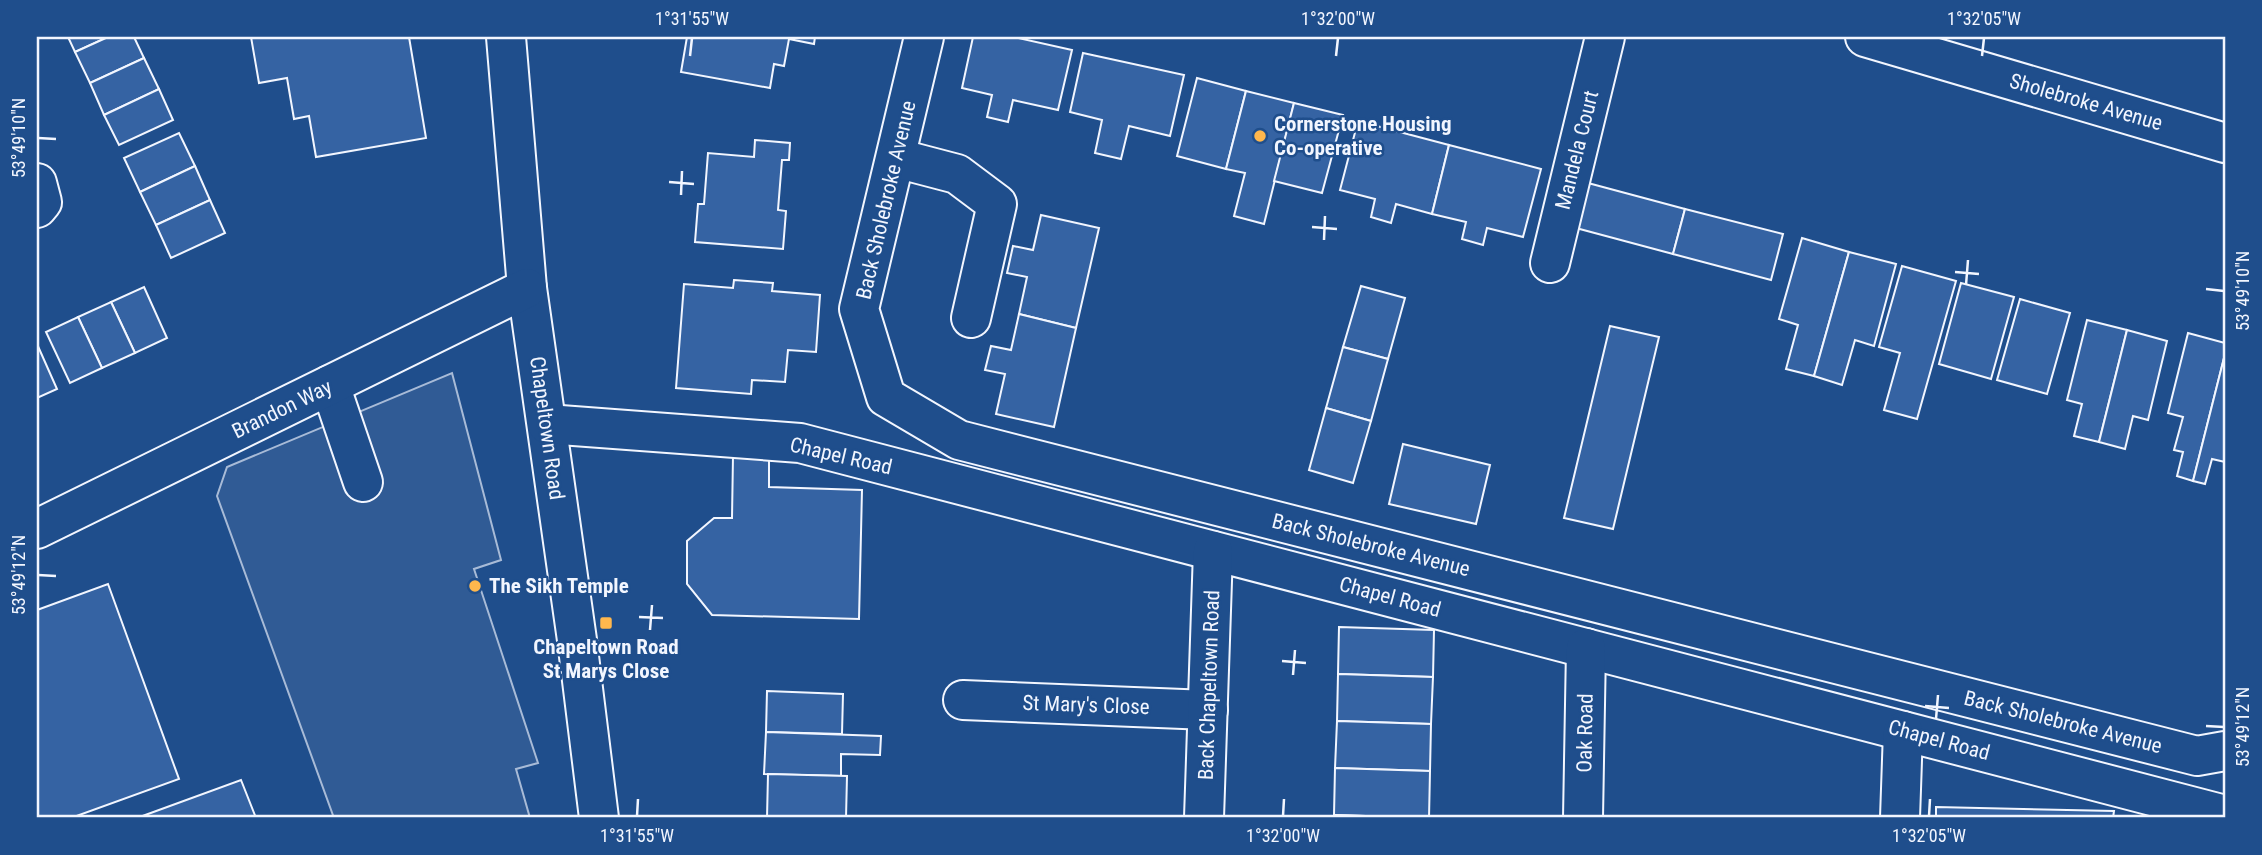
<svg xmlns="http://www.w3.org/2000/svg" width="2262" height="855" font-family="'Roboto Condensed',sans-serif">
	<rect width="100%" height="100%" fill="#1f4e8c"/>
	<path fill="#305b95" stroke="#a8bbd7" stroke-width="2" d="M452 373 501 560 474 569 538 763 516 769 530 818H334L217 496 227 467Z"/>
	<g fill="#3563a3" stroke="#f2f6ff" stroke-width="2">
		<path d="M68 37H108L75 52Z"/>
		<path d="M108 37H134L144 58 90 83 75 52Z"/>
		<path d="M251 37H409L426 138 316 157 309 116 294 119 287 78 259 83Z"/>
		<path d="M687 37H815L814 44 789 39 784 66 774 64 770 88 681 72Z"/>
		<path d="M973 37H1014L1072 50 1058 110 1013 100 1008 122 987 117 992 95 962 88Z"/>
		<path d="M1083 53 1184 75 1170 136 1129 126 1121 159 1095 153 1102 120 1070 112Z"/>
		<path d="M144 58 159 89 104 115 90 83Z"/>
		<path d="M1197 78 1246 91 1226 169 1177 156Z"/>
		<path d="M159 89 173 120 119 145 104 115Z"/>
		<path d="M1246 91 1294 103 1264 224 1234 216 1245 173 1226 169Z"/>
		<path d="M1294 103 1343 115 1322 193 1274 181Z"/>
		<path d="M1358 121 1449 145 1432 214 1396 204 1391 223 1371 217 1375 199 1340 190Z"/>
		<path d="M179 133 195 166 140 192 124 158Z"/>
		<path d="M755 140 790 143 789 160H782L778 210 786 211 783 249 695 242 698 204H704L708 153 754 157Z"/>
		<path d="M1449 145 1541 169 1523 237 1487 228 1483 245 1462 239 1466 222 1432 214Z"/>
		<path d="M195 166 210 200 156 225 140 192Z"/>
		<path d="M1588 183 1685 209 1673 254 1576 228Z"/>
		<path d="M210 200 225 233 171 258 156 225Z"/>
		<path d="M1685 209 1783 234 1771 280 1673 254Z"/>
		<path d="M1041 215 1099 228 1076 328 1019 314 1027 277 1007 273 1013 246 1033 250Z"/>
		<path d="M1802 238 1849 252 1814 376 1786 369 1798 325 1779 319Z"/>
		<path d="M1849 252 1896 264 1874 346 1855 340 1842 385 1814 376Z"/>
		<path d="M1902 266 1956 281 1917 419 1884 410 1900 353 1879 347Z"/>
		<path d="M734 280 773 283 772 291 820 295 816 352 788 350 785 382 752 380 751 394 676 388 684 284 733 288Z"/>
		<path d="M1961 283 2014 297 1991 379 1939 364Z"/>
		<path d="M1361 286 1405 298 1388 359 1343 347Z"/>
		<path d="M144 287 167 338 135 353 111 302Z"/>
		<path d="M2020 299 2070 313 2047 394 1997 380Z"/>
		<path d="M111 302 135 353 102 368 78 317Z"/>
		<path d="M1019 314 1076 328 1054 427 996 414 1005 374 985 370 991 346 1011 350Z"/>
		<path d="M78 317 102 368 70 383 46 332Z"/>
		<path d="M2087 320 2127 330 2099 442 2074 436 2082 404 2067 400Z"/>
		<path d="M1610 326 1659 337 1613 529 1564 518Z"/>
		<path d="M2127 330 2167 341 2148 420 2133 416 2125 449 2099 442Z"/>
		<path d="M2188 333 2225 343V354L2193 481 2177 476 2183 452 2174 450 2183 417 2168 413Z"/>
		<path d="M37 344 57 389 37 398Z"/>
		<path d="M1343 347 1388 359 1371 421 1326 408Z"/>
		<path d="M2225 354V462L2212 459 2205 484 2193 481Z"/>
		<path d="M1326 408 1371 421 1353 483 1309 470Z"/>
		<path d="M1403 444 1490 465 1476 524 1389 504Z"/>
		<path d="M733 455 769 456V487L862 490 859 619 712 615 687 584V541L714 518H732Z"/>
		<path d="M108 584 179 779 71 818H37V610Z"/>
		<path d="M1339 627 1434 630 1433 677 1338 674Z"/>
		<path d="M1338 674 1433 677 1431 724 1337 721Z"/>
		<path d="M767 691 843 694 842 734 766 732Z"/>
		<path d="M1337 721 1431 724 1430 771 1335 768Z"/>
		<path d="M766 732 881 736 880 755 841 754V776L764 774Z"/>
		<path d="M1335 768 1430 771 1429 818 1334 815Z"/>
		<path d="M768 774 847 776 846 818H767Z"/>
		<path d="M241 780 256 818H137Z"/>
		<path d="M1936 807 2114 811 2113 818H1936Z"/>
		<path d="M1334 815 1429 818H1334Z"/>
	</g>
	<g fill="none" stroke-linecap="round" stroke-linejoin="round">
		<g stroke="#f2f6ff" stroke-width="42">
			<g id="minor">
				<path d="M506 37 527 288 577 640 599 818"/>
				<path d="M924 37 859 309 886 397 959 440 2197 756 2225 751"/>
				<path d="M1865 37 2225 143"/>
				<path d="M896 158 957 174 997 204 971 318"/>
				<path d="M37 183 42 202 37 208"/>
				<path d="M1550 263 1605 37"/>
				<path d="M330 385 363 482"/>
				<path d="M547 424 800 443 2225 815"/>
				<path d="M37 529 527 288"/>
				<path d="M963 700 1208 710"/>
				<path d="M1204 818 1213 551"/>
				<path d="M1583 818 1586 648"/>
				<path d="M1900 818 1903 731"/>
			</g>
		</g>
		<use href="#minor" stroke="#1f4e8c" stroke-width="38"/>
	</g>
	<path fill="none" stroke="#f2f6ff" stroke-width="2.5" d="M690 56 692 38M1336 56 1338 38M1982 56 1984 38M38 138 56 139M669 182 694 184M681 195 682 171M1312 227 1337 229M1324 240 1325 216M1955 272 1979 274M1966 285 1968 260M2206 289 2224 291M38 575 56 576M639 617 663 618M650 630 652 605M1282 661 1306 663M1293 675 1295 650M1925 706 1949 708M1936 719 1938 695M2206 726 2224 727M637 816 638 799M1283 816 1284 799M1929 816 1930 799"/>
	<g fill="#ffb74d" stroke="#1f4e8c" stroke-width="2.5">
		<circle cx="1260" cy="136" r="7"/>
		<circle cx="475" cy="586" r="7"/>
		<rect x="599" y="616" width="14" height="14" rx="3.5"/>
	</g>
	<g text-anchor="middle" stroke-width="5" stroke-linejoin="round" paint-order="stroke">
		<g font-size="21" fill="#f2f6ff" stroke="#1f4e8c">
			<text transform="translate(2086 102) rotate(16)" y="7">Sholebroke Avenue</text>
			<text transform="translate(1577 150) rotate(-76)" y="7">Mandela Court</text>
			<text transform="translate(886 200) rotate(-77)" y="7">Back Sholebroke Avenue</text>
			<text transform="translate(282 409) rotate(-26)" y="7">Brandon Way</text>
			<text transform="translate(547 428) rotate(82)" y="7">Chapeltown Road</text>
			<text transform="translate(841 456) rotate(13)" y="7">Chapel Road</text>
			<text transform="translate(1371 545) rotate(14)" y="7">Back Sholebroke Avenue</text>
			<text transform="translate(1390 597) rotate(15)" y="7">Chapel Road</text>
			<text transform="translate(1209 685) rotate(-88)" y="7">Back Chapeltown Road</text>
			<text transform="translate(1086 705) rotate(2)" y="7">St Mary's Close</text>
			<text transform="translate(2063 722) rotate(14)" y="7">Back Sholebroke Avenue</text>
			<text transform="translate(1585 733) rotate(-89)" y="7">Oak Road</text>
			<text transform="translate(1939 740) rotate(15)" y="7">Chapel Road</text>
		</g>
		<g font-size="21" font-weight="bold" fill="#f2f6ff" stroke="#1f4e8c" text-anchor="start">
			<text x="1274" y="131">Cornerstone Housing<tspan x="1274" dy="24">Co-operative</tspan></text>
			<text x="489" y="593">The Sikh Temple</text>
			<text x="606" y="654" text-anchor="middle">Chapeltown Road<tspan x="606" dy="24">St Marys Close</tspan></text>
		</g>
	</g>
	<rect width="2262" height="855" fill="none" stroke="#1f4e8c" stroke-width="77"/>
	<rect x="38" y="38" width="2186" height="778" fill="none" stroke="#f2f6ff" stroke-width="2.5"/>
	<g font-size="18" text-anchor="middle" fill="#f2f6ff">
		<text x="692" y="25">1°31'55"W</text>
		<text x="1338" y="25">1°32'00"W</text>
		<text x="1984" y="25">1°32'05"W</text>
		<text transform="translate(19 138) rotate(-90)" y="6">53°49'10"N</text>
		<text transform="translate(2243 291) rotate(-90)" y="6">53°49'10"N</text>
		<text transform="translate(19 575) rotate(-90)" y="6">53°49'12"N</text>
		<text transform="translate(2243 727) rotate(-90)" y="6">53°49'12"N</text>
		<text x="637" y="842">1°31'55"W</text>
		<text x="1283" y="842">1°32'00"W</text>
		<text x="1929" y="842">1°32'05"W</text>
	</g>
</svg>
